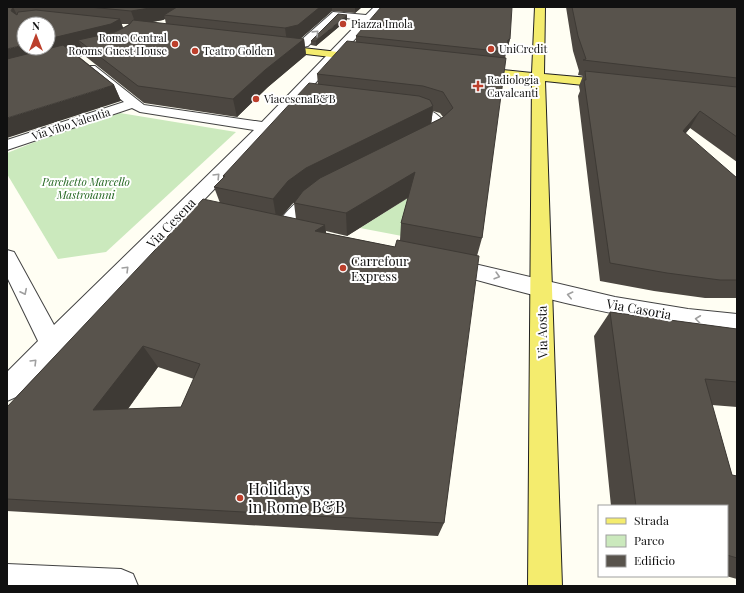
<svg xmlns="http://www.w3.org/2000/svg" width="744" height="593" font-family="'Playfair Display',serif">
	<rect width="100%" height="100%" fill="#fffef3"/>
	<g fill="#cbe9bd">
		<path d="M120 113 236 132 106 252 58 259 7 174V153L45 138Z"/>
		<path d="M446 174 402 236 360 228Z"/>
	</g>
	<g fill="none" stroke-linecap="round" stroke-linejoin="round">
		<g stroke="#434343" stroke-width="2">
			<g id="minor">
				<path d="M374 7H384L300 100 198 206 228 213 230 217 228 221 221 223 189 216 16 397 7 401V372L38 341 7 277V250L14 252 54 325 254 130 140 112 132 108 7 150V140L124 102 87 72 85 69 87 66H95L144 105 262 122 361 20 338 17 308 46 282 51 278 50 276 48 278 46 300 41 333 12 366 15Z"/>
				<path d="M112 41 116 42 117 44 116 46 7 75V67Z"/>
				<path d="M404 105C423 107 440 110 448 129L430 143H420L417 140 433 128C427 114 412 115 399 112L397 109 399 106Z"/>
				<path d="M318 190 324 191 327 195 305 213 289 235 282 237 275 235 272 231C283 215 299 195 318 190Z"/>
				<path d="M449 258 615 297 688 309 737 314V332C637 323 538 298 442 270L439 265 442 260Z"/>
				<path d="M7 564 121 569 133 574 138 586H7Z"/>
			</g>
		</g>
		<g stroke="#212121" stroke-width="2">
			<g id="major">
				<path d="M535 7H545L544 74 612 80 618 84 612 88 545 81 562 586H528L532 80 475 75 469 71 475 67 532 73Z"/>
				<path d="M276 45 365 55 371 58 365 61 272 50 270 48 272 46Z"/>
			</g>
		</g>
		<use href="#minor" fill="#fff" fill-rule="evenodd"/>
		<use href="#major" fill="#f4ec6e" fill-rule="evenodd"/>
	</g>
	<g fill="#4c4741" fill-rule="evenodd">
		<path d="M7 7H362L355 13 332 11 300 39H304L306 55 268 87 237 117 144 103 85 56 82 48 71 50 114 85 121 101ZM165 19 166 24 152 22 163 20ZM121 24H129L123 28Z"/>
		<path d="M566 7H737V162L690 128 685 134 737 178V298H705L654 291 600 281 578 96 580 91 579 86 583 76 578 75 579 71 573 51Z"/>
		<path d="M347 20 316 46 311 45V41Z"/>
		<path d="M356 36 510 39 506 54 505 58 482 238 477 256 444 523 438 536 7 511V407L220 203 214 187 223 178V176L318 85 317 74 356 42ZM433 111 440 113 443 117 431 123ZM408 198 401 223 400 240 395 247 326 233V231L347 236ZM294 202V203L296 219 282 216 292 204ZM158 367 194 379 181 407 128 409Z"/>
		<path d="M610 312 737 329V407L712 405 732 475 737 476V579L726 576H727V506H611L594 336Z"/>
	</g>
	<g fill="#3e3a35">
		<path d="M13 7 20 21 11 11Z"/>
		<path d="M156 7H177L164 15 165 19 163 20 136 25 131 11Z"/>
		<path d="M320 7H332V11L299 40 287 42 285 28Z"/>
		<path d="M355 7H362L355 13Z"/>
		<path d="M347 15V20L316 46V41Z"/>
		<path d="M120 19 125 33 78 40 82 48 7 67V49L24 45V48H48V39Z"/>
		<path d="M304 39 306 55 268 87 237 117 233 99 265 70Z"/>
		<path d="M510 39 506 54 508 40Z"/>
		<path d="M114 85 121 101 7 138V118Z"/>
		<path d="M433 106 431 127 309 191 292 204 277 222 273 199 288 181 306 168Z"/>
		<path d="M700 111 690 128 673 148 683 131Z"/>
		<path d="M415 172 413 194 347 236 346 213Z"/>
		<path d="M325 225 327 248 315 231Z"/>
		<path d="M143 346 158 367 113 429 93 410Z"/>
	</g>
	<g fill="#58534c" stroke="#3e3a35" fill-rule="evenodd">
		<path d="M7 7H13L11 11 17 15 18 12 36 10 120 19 111 24 48 39V24H24V45L7 49Z"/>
		<path d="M89 7H156L131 11Z"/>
		<path d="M177 7H320L298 25 285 28 164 15Z"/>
		<path d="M381 7H512L510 39 508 40 506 52 356 36Z"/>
		<path d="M572 7H737V78L583 60 586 59 578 36Z"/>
		<path d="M338 14 347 15 316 41H311Z"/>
		<path d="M133 20 304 39 265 70 233 99 138 86 78 40 115 32 129 25Z"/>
		<path d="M347 41 506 58 482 238 401 223 415 172 346 213 294 203 303 191 320 178 442 118 453 108 443 92 423 86 317 74Z"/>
		<path d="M63 45 114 85 7 118V59Z"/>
		<path d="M585 71 737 87V137L700 111 683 131 737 178V280H720L667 273 610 263 584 80H586Z"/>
		<path d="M309 83 419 96 430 100 433 106 306 168 288 181 273 199 214 187 225 176H223Z"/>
		<path d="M203 199 325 225 315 231 395 247 397 240 479 256 444 523 7 499V407ZM143 346 200 364 181 407 93 410Z"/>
		<path d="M610 312 737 329V382L705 379 732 475 737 476V558L727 555V506H636Z"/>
	</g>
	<defs><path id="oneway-chevron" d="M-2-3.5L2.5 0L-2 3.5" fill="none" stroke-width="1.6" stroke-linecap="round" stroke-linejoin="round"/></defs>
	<g stroke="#9f9f9f">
		<use href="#oneway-chevron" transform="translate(316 33) rotate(-44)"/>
		<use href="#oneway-chevron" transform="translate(217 176) rotate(-46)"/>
		<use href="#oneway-chevron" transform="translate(126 269) rotate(-45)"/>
		<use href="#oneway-chevron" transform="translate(497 276) rotate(16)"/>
		<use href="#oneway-chevron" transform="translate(24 292) rotate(64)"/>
		<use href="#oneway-chevron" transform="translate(570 295) rotate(-167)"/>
		<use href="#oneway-chevron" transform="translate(698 319) rotate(-173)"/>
		<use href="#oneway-chevron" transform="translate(34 362) rotate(-45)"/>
	</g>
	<g fill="#bc3f2b" stroke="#fff" stroke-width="1.5">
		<circle cx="343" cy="24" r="4"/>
		<circle cx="175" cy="44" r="4"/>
		<circle cx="491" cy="49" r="4"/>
		<circle cx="195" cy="51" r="4"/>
		<path d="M476 80h4v4h4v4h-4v4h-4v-4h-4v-4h4z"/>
		<circle cx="256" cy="99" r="4"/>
		<circle cx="343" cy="268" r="4"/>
		<circle cx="240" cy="498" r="4"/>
	</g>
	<g text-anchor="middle" stroke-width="4" stroke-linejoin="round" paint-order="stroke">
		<g font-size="11" fill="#101010" stroke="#fff" text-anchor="start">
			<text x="351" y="28">Piazza Imola</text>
			<text x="167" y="42" text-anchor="end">Rome Central<tspan x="167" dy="13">Rooms Guest House</tspan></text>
			<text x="499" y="53">UniCredit</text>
			<text x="203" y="55">Teatro Golden</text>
			<text x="487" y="84">Radiologia<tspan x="487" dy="13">Cavalcanti</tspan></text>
			<text x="264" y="103">ViacesenaB&amp;B</text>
		</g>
		<g font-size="11" fill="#101010" stroke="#fff">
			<text transform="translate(71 124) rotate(-18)" y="4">Via Vibo Valentia</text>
		</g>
		<g font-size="11" font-style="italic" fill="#236621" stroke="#fff">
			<text x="86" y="186">Parchetto Marcello<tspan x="86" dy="13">Mastroianni</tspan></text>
		</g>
		<g font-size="13" fill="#101010" stroke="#fff">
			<text transform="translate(171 223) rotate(-46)" y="5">Via Cesena</text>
			<text transform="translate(639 309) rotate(10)" y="5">Via Casoria</text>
			<text transform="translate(542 332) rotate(-91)" y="5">Via Aosta</text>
		</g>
		<g font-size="13" fill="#101010" stroke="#fff" text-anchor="start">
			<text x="351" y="266">Carrefour<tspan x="351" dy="15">Express</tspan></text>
		</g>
		<g font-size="16" fill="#101010" stroke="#fff" text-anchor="start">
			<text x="248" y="495">Holidays<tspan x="248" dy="18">in Rome B&amp;B</tspan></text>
		</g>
	</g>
	<rect width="744" height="593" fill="none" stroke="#101010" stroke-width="16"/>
	<rect x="598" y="505" width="130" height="72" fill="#ffffff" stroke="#9f9f9f"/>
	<rect x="606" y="518" width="20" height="6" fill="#f4ec6e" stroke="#9f9f9f"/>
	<text x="634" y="525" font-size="12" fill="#101010">Strada</text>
	<rect x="606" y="535" width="20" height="12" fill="#cbe9bd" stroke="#9f9f9f"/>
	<text x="634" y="545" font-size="12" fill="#101010">Parco</text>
	<rect x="606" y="555" width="20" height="12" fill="#58534c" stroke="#9f9f9f"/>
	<text x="634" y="565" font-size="12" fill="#101010">Edificio</text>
	<g transform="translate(36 36)"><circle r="19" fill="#ffffff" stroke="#9f9f9f"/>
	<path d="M0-3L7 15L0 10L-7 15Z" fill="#bc3f2b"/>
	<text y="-6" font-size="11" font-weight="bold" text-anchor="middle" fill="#101010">N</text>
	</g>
</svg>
